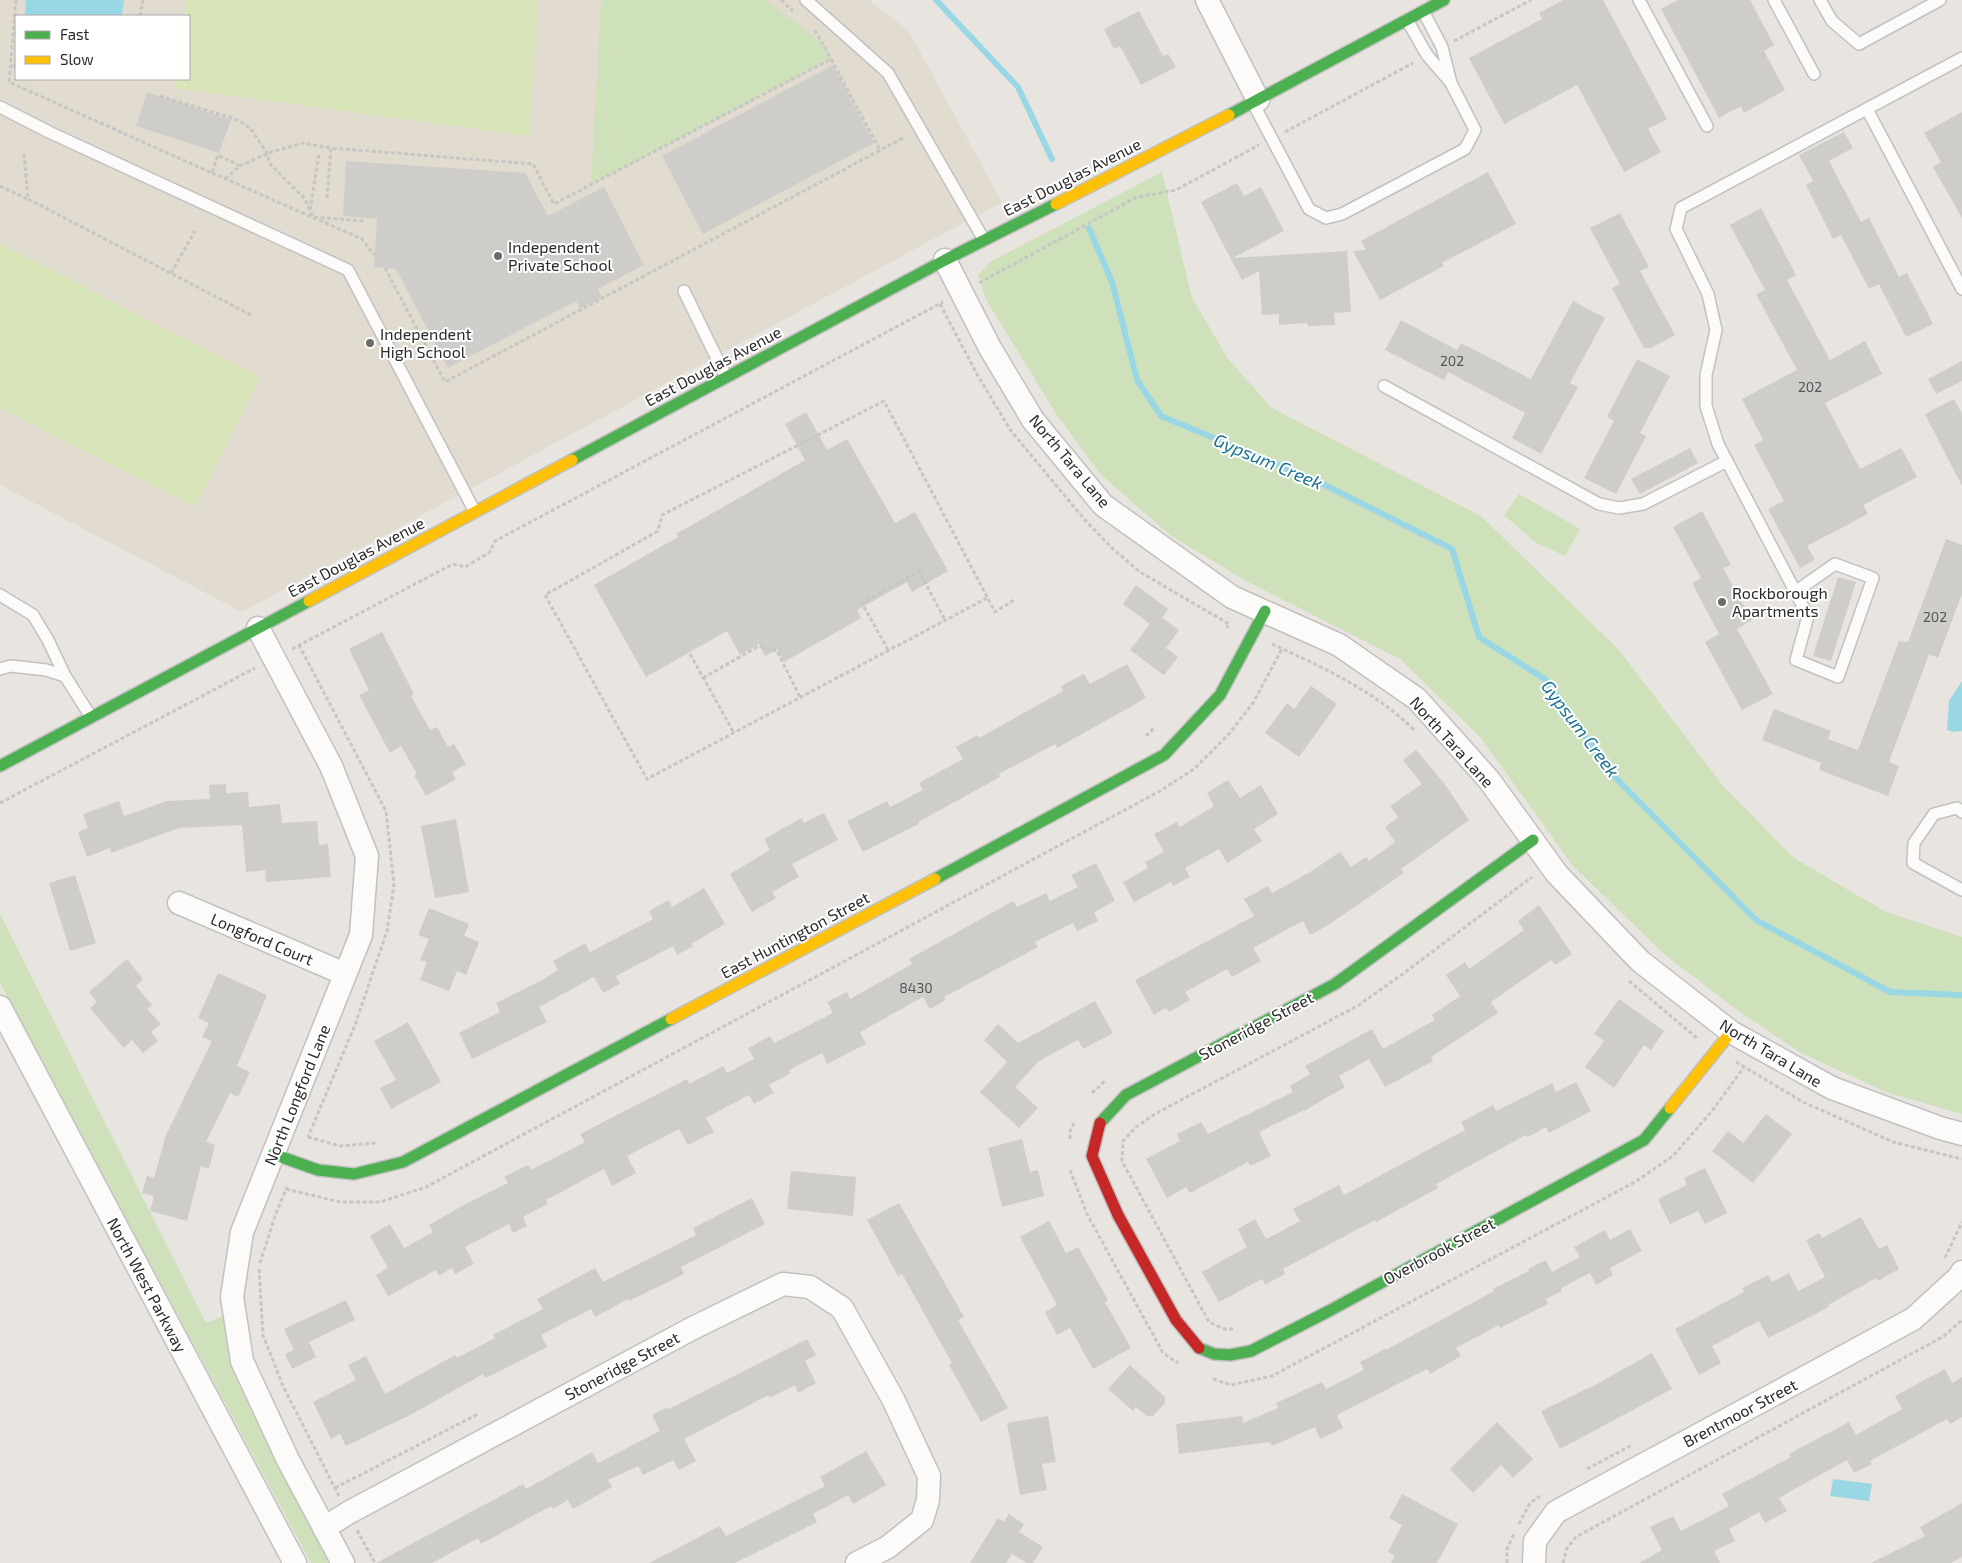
<svg xmlns="http://www.w3.org/2000/svg" width="1962" height="1563" font-family="'Exo 2',sans-serif">
	<rect width="100%" height="100%" fill="#e8e4e0"/>
	<path fill="#e2dbcf" fill-rule="evenodd" d="M0 0H869L908 30 1002 202 242 612 0 485ZM16 16H189V79H16Z"/>
	<g fill="#cee1bb">
		<path d="M601 0H766L822 43 831 59 591 184Z"/>
		<path d="M1162 172 1192 298 1228 359 1272 408 1481 516 1619 650 1724 787 1794 858 1886 912 1962 937V1114L1886 1092 1801 1053 1740 1012 1664 954 1573 866 1481 738 1400 659 1244 580 1170 535 1101 475 1057 415 985 298 978 275 990 262Z"/>
		<path d="M1519 494 1580 529 1565 556 1535 542 1504 515Z"/>
		<path d="M0 914 206 1323 223 1316 235 1372 335 1563H311L0 983Z"/>
	</g>
	<g fill="#d8e5b9">
		<path d="M186 0H538L529 136 175 88 176 79H189V16H184Z"/>
		<path d="M0 244 260 377 195 507 0 408Z"/>
	</g>
	<g fill="#99d7e5">
		<path d="M26 0H124L122 16H25Z"/>
		<path d="M1962 681V731L1953 732 1947 730 1949 701Z"/>
		<path d="M1833 1479 1872 1484 1869 1501 1830 1496Z"/>
	</g>
	<g fill="none" stroke-linecap="round" stroke-linejoin="round">
		<g stroke="#99d7e5" stroke-width="6">
			<path d="M936 0 1018 87 1052 159"/>
			<path d="M1089 228 1112 282 1137 380 1161 416 1319 482 1452 549 1479 637 1546 680 1611 773 1756 920 1890 992 1962 995"/>
		</g>
	</g>
	<g fill="#cfcdca">
		<path d="M1563 0H1603L1667 119 1648 129 1661 152 1624 172 1577 85 1504 124 1469 58 1542 19 1539 13Z"/>
		<path d="M1678 0H1750L1774 45 1764 51 1785 90 1744 113 1741 106 1719 118 1661 9Z"/>
		<path d="M1139 11 1163 56 1168 54 1176 67 1141 85 1120 46 1114 49 1104 29Z"/>
		<path d="M833 65 874 143 703 234 662 156Z"/>
		<path d="M147 92 231 120 219 153 136 126Z"/>
		<path d="M1962 112V218L1933 167 1941 162 1924 133Z"/>
		<path d="M1844 132 1853 148 1829 161 1861 222 1869 218 1899 277 1907 273 1933 324 1906 337 1879 284 1869 289 1841 235 1833 239 1806 185 1813 181 1799 155Z"/>
		<path d="M346 161 525 173 548 216 604 187 644 265 598 289 602 297 580 309 576 301 448 368 396 269 374 267 377 219 343 216Z"/>
		<path d="M1488 172 1516 224 1442 263 1444 266 1380 300 1353 251 1366 250 1361 241Z"/>
		<path d="M1237 183 1244 196 1261 187 1284 231 1233 258 1347 251 1351 312 1334 313 1335 325 1308 326 1307 323 1279 325V314L1262 315 1259 271 1242 280 1201 202Z"/>
		<path d="M1761 208 1796 275 1787 280 1830 360 1865 341 1882 374 1825 403 1860 469 1901 448 1917 477 1863 505 1868 514 1807 546 1815 560 1800 568 1768 509 1784 501 1754 445 1763 440 1742 399 1797 370 1756 294 1765 290 1730 225Z"/>
		<path d="M1620 213 1649 267 1640 271 1675 335 1651 348H1644L1612 288 1620 284 1590 228Z"/>
		<path d="M1573 301 1605 318 1570 383 1578 387 1541 454 1512 438 1525 413 1448 372 1444 380 1385 350 1401 320 1457 350 1461 343 1531 379Z"/>
		<path d="M1637 359 1670 376 1640 433 1646 436 1616 494 1584 478 1614 421 1607 417Z"/>
		<path d="M1962 361V381L1936 394 1928 379Z"/>
		<path d="M1954 399 1962 414V486L1925 414Z"/>
		<path d="M806 412 827 450 847 439 895 523 915 512 948 571 912 592 907 582 857 610 861 618 784 662 777 649 765 656 759 644 740 655 727 631 646 677 594 585 678 537 676 534 805 460 785 424Z"/>
		<path d="M1690 448 1698 463 1640 494 1631 479Z"/>
		<path d="M1702 511 1731 565 1723 568 1752 620 1737 629 1773 694 1742 710 1705 642 1719 634 1692 583 1701 578 1673 527Z"/>
		<path d="M1946 539 1962 545V594L1938 658 1929 654 1889 762 1899 766 1888 796 1819 770 1821 763 1762 740 1774 709 1831 731 1828 739 1858 750 1899 641 1908 642Z"/>
		<path d="M1838 577 1856 582 1831 661 1813 656Z"/>
		<path d="M1136 585 1168 609 1162 618 1179 630 1166 648 1178 657 1164 675 1130 650 1150 624 1123 604Z"/>
		<path d="M382 632 414 694 411 696 430 730 437 727 448 747 454 744 466 764 452 772 456 779 426 796 414 775 417 774 401 746 390 753 359 695 369 690 349 649Z"/>
		<path d="M1127 664 1146 698 1057 748 1055 744 999 774 1000 777 918 822 919 824 863 852 847 821 887 801 890 807 923 790 919 783 963 759 956 747 977 735 979 738 1063 691 1061 686 1084 674 1090 684Z"/>
		<path d="M1311 686 1337 704 1299 757 1265 733 1287 703 1294 709Z"/>
		<path d="M1416 750 1444 783 1469 820 1401 869 1404 873 1328 925 1310 935 1303 921 1253 948 1261 961 1232 977 1227 969 1185 992 1190 1000 1169 1012 1166 1008 1154 1015 1135 980 1254 916 1244 899 1268 886 1272 893 1310 872 1340 852 1351 867 1366 857 1369 861 1395 842 1385 827 1398 817 1390 806 1422 784 1403 760Z"/>
		<path d="M1228 780 1240 798 1261 785 1278 814 1254 829 1262 841 1227 863 1219 849 1185 868 1190 877 1173 886 1171 882 1134 902 1123 882 1148 868 1145 862 1164 852 1154 834 1177 822 1180 827 1214 806 1207 793Z"/>
		<path d="M226 784V793L248 792 249 807 280 804 282 823 317 821 319 845 328 844 331 877 266 882 265 870 246 872 242 825 179 828 111 853 110 848 87 857 78 832 88 828 83 814 119 801 124 816 167 801 210 799 209 785Z"/>
		<path d="M824 813 838 840 792 864 799 877 772 892 776 898 752 912 730 874 770 850 764 839 802 818 804 823Z"/>
		<path d="M456 819 469 892 435 898 421 826Z"/>
		<path d="M1096 863 1115 901 1094 912 1098 921 1077 931 1073 923 1035 942 1038 947 944 997 946 1000 930 1009 923 997 860 1032 866 1044 827 1064 822 1053 789 1070 791 1073 769 1085 774 1093 754 1104 749 1095 706 1118 714 1132 688 1145 679 1129 627 1156 636 1173 612 1186 604 1169 546 1200 548 1204 523 1217 527 1226 513 1233 509 1224 465 1247 474 1264 455 1274 452 1268 439 1276 436 1270 388 1296 376 1275 388 1268 370 1236 390 1224 404 1248 433 1232 429 1225 460 1207 508 1183 504 1177 528 1165 531 1170 585 1142 580 1134 687 1079 689 1084 723 1066 727 1073 754 1059 748 1048 770 1036 774 1043 833 1013 827 1002 847 992 850 999 912 964 909 959 1013 901 1017 907 1046 893 1050 901 1078 887 1071 875Z"/>
		<path d="M75 875 96 943 70 951 49 883Z"/>
		<path d="M704 888 725 924 691 944 693 946 677 955 673 946 616 976 620 984 603 993 594 977 539 1007 547 1022 472 1059 459 1033 500 1012 496 1003 544 979 558 970 553 961 585 943 590 952 653 919 649 911 669 900 672 907Z"/>
		<path d="M1539 905 1572 954 1555 965 1551 960 1491 1002 1498 1013 1431 1057 1433 1061 1385 1087 1369 1059 1339 1076 1345 1087 1304 1111V1110L1259 1132 1271 1156 1250 1166 1248 1162 1190 1193 1186 1187 1167 1198 1146 1159 1180 1141 1177 1134 1201 1122 1208 1134 1293 1092 1290 1086 1310 1074 1305 1066 1372 1029 1383 1049 1435 1020 1432 1015 1460 996 1446 975 1465 962 1469 969 1524 930 1518 921Z"/>
		<path d="M429 908 469 924 464 936 479 942 466 975 457 971 449 991 420 980 427 962 420 960 429 939 418 935Z"/>
		<path d="M127 959 143 979 136 986 152 1005 147 1009 161 1024 151 1032 158 1041 143 1053 132 1040 124 1048 90 1008 97 1002 89 992Z"/>
		<path d="M218 973 267 995 237 1066 250 1072 238 1097 230 1093 206 1142 215 1145 209 1169 201 1166 187 1221 150 1211 154 1196 142 1193 147 1176 154 1178 166 1135 212 1041 202 1037 209 1023 198 1018Z"/>
		<path d="M1619 999 1664 1031 1651 1050 1644 1045 1614 1088 1585 1067 1604 1041 1594 1034Z"/>
		<path d="M1095 1001 1113 1033 1083 1049 1078 1040 1039 1061 1015 1087 1038 1108 1019 1128 980 1092 1007 1062 984 1040 998 1024 1018 1043Z"/>
		<path d="M408 1022 441 1082 391 1109 380 1088 396 1080 374 1041Z"/>
		<path d="M1576 1082 1591 1111 1549 1133 1546 1127 1528 1137 1526 1135 1436 1184 1438 1188 1376 1222 1375 1220 1283 1269 1285 1274 1265 1285 1262 1279 1219 1302 1202 1272 1247 1247 1238 1229 1255 1219 1266 1239 1300 1221 1293 1209 1339 1185 1344 1195 1465 1130 1461 1122 1493 1105 1496 1111 1552 1083 1556 1092Z"/>
		<path d="M1766 1114 1792 1134 1753 1183 1712 1151 1728 1131 1743 1143Z"/>
		<path d="M1022 1139 1030 1172 1038 1170 1044 1196 1002 1207 988 1148Z"/>
		<path d="M1705 1168 1727 1213 1705 1224 1698 1211 1670 1224 1658 1199 1687 1185 1684 1178Z"/>
		<path d="M791 1171 856 1177 853 1216 787 1209Z"/>
		<path d="M752 1198 765 1224 681 1267 684 1274 629 1301 628 1299 595 1317 591 1309 541 1335 547 1347 486 1378 483 1374 414 1413 346 1446 340 1434 331 1439 313 1402 356 1380 348 1365 366 1356 385 1394 455 1355 457 1358 495 1338 493 1335 543 1309 537 1299 595 1268 603 1282 696 1235 693 1228Z"/>
		<path d="M899 1203 964 1317 958 1320 1008 1408 981 1422 949 1365 952 1363 902 1274 898 1276 867 1220Z"/>
		<path d="M1861 1217 1879 1249 1887 1245 1899 1269 1878 1281 1876 1278 1828 1305 1829 1307 1768 1338 1759 1321 1712 1346 1721 1363 1699 1375 1675 1329 1744 1292 1742 1288 1768 1275 1772 1282 1789 1273 1798 1291 1825 1277 1806 1240 1819 1233 1822 1238Z"/>
		<path d="M1049 1221 1066 1253 1078 1247 1108 1300 1105 1302 1131 1348 1093 1369 1070 1328 1057 1335 1045 1312 1057 1305 1020 1237Z"/>
		<path d="M1630 1229 1642 1251 1610 1268 1613 1275 1596 1285 1590 1273 1561 1288 1562 1291 1546 1299 1548 1304 1500 1328 1499 1325 1456 1348 1461 1356 1430 1374 1427 1369 1337 1415 1343 1428 1320 1439 1315 1427 1272 1446 1270 1442 1179 1454 1176 1424 1242 1416 1243 1423 1278 1408 1276 1403 1322 1382 1326 1389 1364 1370 1360 1362 1385 1349 1386 1350 1494 1291 1493 1289 1529 1271 1528 1269 1546 1260 1552 1272 1580 1257 1574 1247 1605 1230 1610 1240Z"/>
		<path d="M346 1300 355 1320 309 1342 316 1357 292 1369 285 1354 294 1350 284 1329Z"/>
		<path d="M807 1339 816 1355 805 1361 816 1383 798 1393 795 1385 770 1398 769 1395 684 1439 696 1461 679 1470 673 1460 643 1475 638 1466 608 1480 612 1487 573 1509 568 1500 553 1509 551 1506 481 1544 478 1538 432 1563H376L523 1484 526 1489 592 1452 598 1463 660 1431 652 1415 668 1407 669 1409Z"/>
		<path d="M1652 1353 1672 1389 1560 1449 1541 1411 1597 1384Z"/>
		<path d="M1130 1365 1165 1397V1403L1153 1416H1147L1136 1407 1133 1411 1108 1389Z"/>
		<path d="M1945 1369 1952 1383 1962 1377V1417L1950 1424 1947 1419 1870 1461 1872 1464 1854 1473 1847 1460 1796 1488 1779 1498 1787 1511 1765 1523 1759 1512 1729 1529 1735 1541 1714 1551 1720 1563H1639L1662 1550 1650 1527 1673 1516 1681 1531 1729 1506 1722 1494 1791 1457 1789 1454 1849 1422 1856 1435 1902 1409 1895 1396Z"/>
		<path d="M1048 1416 1056 1462 1042 1464 1047 1490 1020 1495 1007 1423Z"/>
		<path d="M1497 1422 1533 1459 1513 1478 1501 1465 1473 1493 1450 1469Z"/>
		<path d="M866 1451 886 1485 853 1504 848 1495 813 1514 817 1522 735 1563H649L720 1526 726 1536 825 1486 820 1477Z"/>
		<path d="M1402 1494 1458 1524 1437 1563H1391L1395 1556 1388 1552 1402 1525 1389 1518Z"/>
		<path d="M1962 1503V1557L1951 1563H1871L1925 1536 1920 1527Z"/>
		<path d="M1009 1514 1024 1524 1019 1532 1043 1547 1033 1563H1027L1012 1554 1006 1563H970L998 1518 1004 1522Z"/>
	</g>
	<g fill="none" stroke-linecap="round" stroke-linejoin="round">
		<g stroke="#c2c1c1" stroke-width="14">
			<g id="lane">
				<path d="M806 0 888 73 984 240"/>
				<path d="M1639 0 1707 126"/>
				<path d="M1774 0 1814 74"/>
				<path d="M1820 0 1832 21 1859 44 1940 0"/>
				<path d="M1407 20 1427 55 1451 83 1442 47 1423 11"/>
				<path d="M1253 103 1309 209 1326 218 1342 214 1465 149 1475 130 1451 83"/>
				<path d="M0 107 51 133 348 270 475 512"/>
				<path d="M1867 109 1962 289"/>
				<path d="M684 291 726 377"/>
				<path d="M1384 386 1599 504 1619 508 1643 504 1727 461"/>
				<path d="M1795 592 1835 564 1873 578 1838 677 1796 660 1808 616 1718 444 1706 406V375L1716 330 1708 294 1676 229 1681 208 1962 58"/>
				<path d="M0 595 33 615 48 640 65 676"/>
				<path d="M0 669 11 666 46 670 65 676 91 717"/>
				<path d="M1962 812 1957 808 1934 814 1914 843 1913 863 1962 890"/>
			</g>
		</g>
		<g stroke="#c2c1c1" stroke-width="25">
			<g id="street">
				<path d="M1207 0 1258 100"/>
				<path d="M945 260 990 348 1033 420 1103 505 1232 597 1339 645 1417 699 1489 780 1557 874 1640 961 1731 1032 1832 1088 1940 1128 1962 1134"/>
				<path d="M258 628 331 766 367 856 361 935 242 1232 232 1297 242 1361 288 1460 343 1563"/>
				<path d="M179 903 345 974"/>
				<path d="M0 1007 295 1563"/>
				<path d="M324 1528 348 1513 693 1328 783 1284 810 1287 842 1308 893 1399 929 1476 928 1500 922 1520 888 1547 857 1563"/>
				<path d="M1534 1563 1535 1541 1556 1512 1913 1319 1959 1277 1962 1272"/>
			</g>
		</g>
		<g stroke="#c2c1c1" stroke-width="14">
			<g id="fast">
				<path d="M1229 115 1444 0"/>
				<path d="M572 460 945 260 1056 204"/>
				<path d="M0 766 309 601"/>
				<path d="M935 879 1164 755 1220 695 1265 611"/>
				<path d="M1100 1123 1126 1095 1335 984 1533 840"/>
				<path d="M273 1154 318 1170 354 1174 403 1162 671 1019"/>
				<path d="M1199 1348 1214 1354 1230 1355 1251 1351 1329 1311 1644 1140 1670 1108"/>
			</g>
		</g>
		<g stroke="#c2c1c1" stroke-width="14">
			<g id="slow">
				<path d="M1056 204 1229 115"/>
				<path d="M309 601 572 460"/>
				<path d="M671 1019 935 879"/>
				<path d="M1670 1108 1731 1032"/>
			</g>
		</g>
		<g stroke="#c2c1c1" stroke-width="14">
			<path id="jam" d="M1100 1123 1092 1156 1118 1215 1176 1320 1199 1348"/>
		</g>
		<g stroke="#c6c6c5" stroke-width="3" stroke-dasharray="4 2.5" stroke-linecap="butt">
			<path d="M16 0 9 82 212 173 218 155 240 166"/>
			<path d="M781 0 793 11"/>
			<path d="M140 16 143 0"/>
			<path d="M815 30 831 59"/>
			<path d="M1454 41 1531 0"/>
			<path d="M11 66H16"/>
			<path d="M160 96 238 120 251 129 267 153 270 164 305 199 313 217 365 221"/>
			<path d="M1285 132 1413 63"/>
			<path d="M24 154 28 199 251 315"/>
			<path d="M212 173 362 239 374 255"/>
			<path d="M225 179 240 166 271 152 303 143 331 148"/>
			<path d="M0 186 27 199"/>
			<path d="M327 198 331 148 533 164 554 204 831 59 880 150"/>
			<path d="M310 210 319 154"/>
			<path d="M385 268 445 382 905 137"/>
			<path d="M171 273 195 231"/>
			<path d="M979 283 1137 197 1176 190 1259 145"/>
			<path d="M940 304 978 376 1011 431 1085 520 1113 549 1140 572 1229 624 1227 628"/>
			<path d="M987 598 647 779 545 595 658 531 662 515 884 401 995 612 1014 600"/>
			<path d="M1272 644C1322 667 1375 691 1414 730"/>
			<path d="M299 645 386 811 394 885 387 931 355 1025 308 1137"/>
			<path d="M292 649 453 564 465 567 490 552 495 541 943 302"/>
			<path d="M888 650 862 603 919 571 945 620"/>
			<path d="M690 654 734 733"/>
			<path d="M703 678 759 646 777 651 800 697"/>
			<path d="M1146 736 1155 727"/>
			<path d="M0 803 255 668"/>
			<path d="M1629 981 1697 1038"/>
			<path d="M1736 1062 1803 1102 1893 1142 1962 1159"/>
			<path d="M1092 1093 1106 1080"/>
			<path d="M308 1137 340 1146 376 1143"/>
			<path d="M1070 1139V1131L1074 1123"/>
			<path d="M1070 1170 1087 1214 1163 1353 1178 1363"/>
			<path d="M286 1189 340 1202H380L426 1187 1160 791 1194 769 1229 734 1253 703 1282 649"/>
			<path d="M1945 1258 1962 1222"/>
			<path d="M260 1263 276 1213 287 1187"/>
			<path d="M259 1269 263 1335 283 1386 339 1496"/>
			<path d="M1233 1329H1224L1209 1322 1122 1161 1123 1141 1136 1127 1155 1114 1359 1005 1404 973 1532 877"/>
			<path d="M1213 1379 1231 1385 1272 1376 1635 1182 1673 1156 1712 1111 1744 1067"/>
			<path d="M1587 1469 1632 1445"/>
			<path d="M335 1488 478 1414"/>
			<path d="M1519 1524 1530 1503 1540 1496"/>
			<path d="M357 1530 375 1563"/>
			<path d="M1507 1563V1549L1514 1534"/>
			<path d="M1563 1563 1567 1548 1576 1537 1944 1336 1962 1320"/>
		</g>
		<use href="#lane" stroke="#fcfbfa" stroke-width="11"/>
		<use href="#street" stroke="#fcfbfa" stroke-width="22"/>
		<use href="#fast" stroke="#4caf50" stroke-width="11"/>
		<use href="#slow" stroke="#ffc107" stroke-width="11"/>
		<use href="#jam" stroke="#c62828" stroke-width="11"/>
	</g>
	<g fill="#6c6b6a" stroke="#fff" stroke-width="2">
		<circle cx="498" cy="256" r="5"/>
		<circle cx="370" cy="343" r="5"/>
		<circle cx="1722" cy="602" r="5"/>
	</g>
	<g text-anchor="middle" stroke-width="4" stroke-linejoin="round" paint-order="stroke">
		<g font-size="14" fill="#545453">
			<text x="1452" y="366">202</text>
			<text x="1810" y="392">202</text>
			<text x="1935" y="622">202</text>
			<text x="916" y="993">8430</text>
		</g>
		<g font-size="16" fill="#2a2a2a" stroke="#fff">
			<text transform="translate(1072 177) rotate(-27)" y="6">East Douglas Avenue</text>
			<text transform="translate(713 366) rotate(-28)" y="6">East Douglas Avenue</text>
			<text transform="translate(1070 461) rotate(50)" y="6">North Tara Lane</text>
			<text transform="translate(356 557) rotate(-28)" y="6">East Douglas Avenue</text>
			<text transform="translate(1452 742) rotate(48)" y="6">North Tara Lane</text>
			<text transform="translate(795 935) rotate(-28)" y="6">East Huntington Street</text>
			<text transform="translate(262 939) rotate(23)" y="6">Longford Court</text>
			<text transform="translate(1256 1026) rotate(-28)" y="6">Stoneridge Street</text>
			<text transform="translate(1771 1053) rotate(31)" y="6">North Tara Lane</text>
			<text transform="translate(297 1095) rotate(-68)" y="6">North Longford Lane</text>
			<text transform="translate(1439 1251) rotate(-28)" y="6">Overbrook Street</text>
			<text transform="translate(147 1285) rotate(62)" y="6">North West Parkway</text>
			<text transform="translate(622 1366) rotate(-28)" y="6">Stoneridge Street</text>
			<text transform="translate(1740 1413) rotate(-28)" y="6">Brentmoor Street</text>
		</g>
		<g font-size="16" fill="#2a2a2a" stroke="#fff" text-anchor="start">
			<text x="508" y="253">Independent<tspan x="508" dy="18">Private School</tspan></text>
			<text x="380" y="340">Independent<tspan x="380" dy="18">High School</tspan></text>
			<text x="1732" y="599">Rockborough<tspan x="1732" dy="18">Apartments</tspan></text>
		</g>
		<g font-size="18" font-style="italic" fill="#167292" stroke="#fff">
			<text transform="translate(1268 462) rotate(23)" y="6">Gypsum Creek</text>
			<text transform="translate(1580 729) rotate(53)" y="6">Gypsum Creek</text>
		</g>
	</g>
	<rect x="15" y="15" width="175" height="65" fill="#ffffff" stroke="#aaaaaa"/>
	<rect x="25" y="31" width="25" height="8" fill="#4caf50" stroke="#aaaaaa"/>
	<text x="60" y="40" font-size="15" fill="#2a2a2a">Fast</text>
	<rect x="25" y="56" width="25" height="8" fill="#ffc107" stroke="#aaaaaa"/>
	<text x="60" y="65" font-size="15" fill="#2a2a2a">Slow</text>
</svg>
